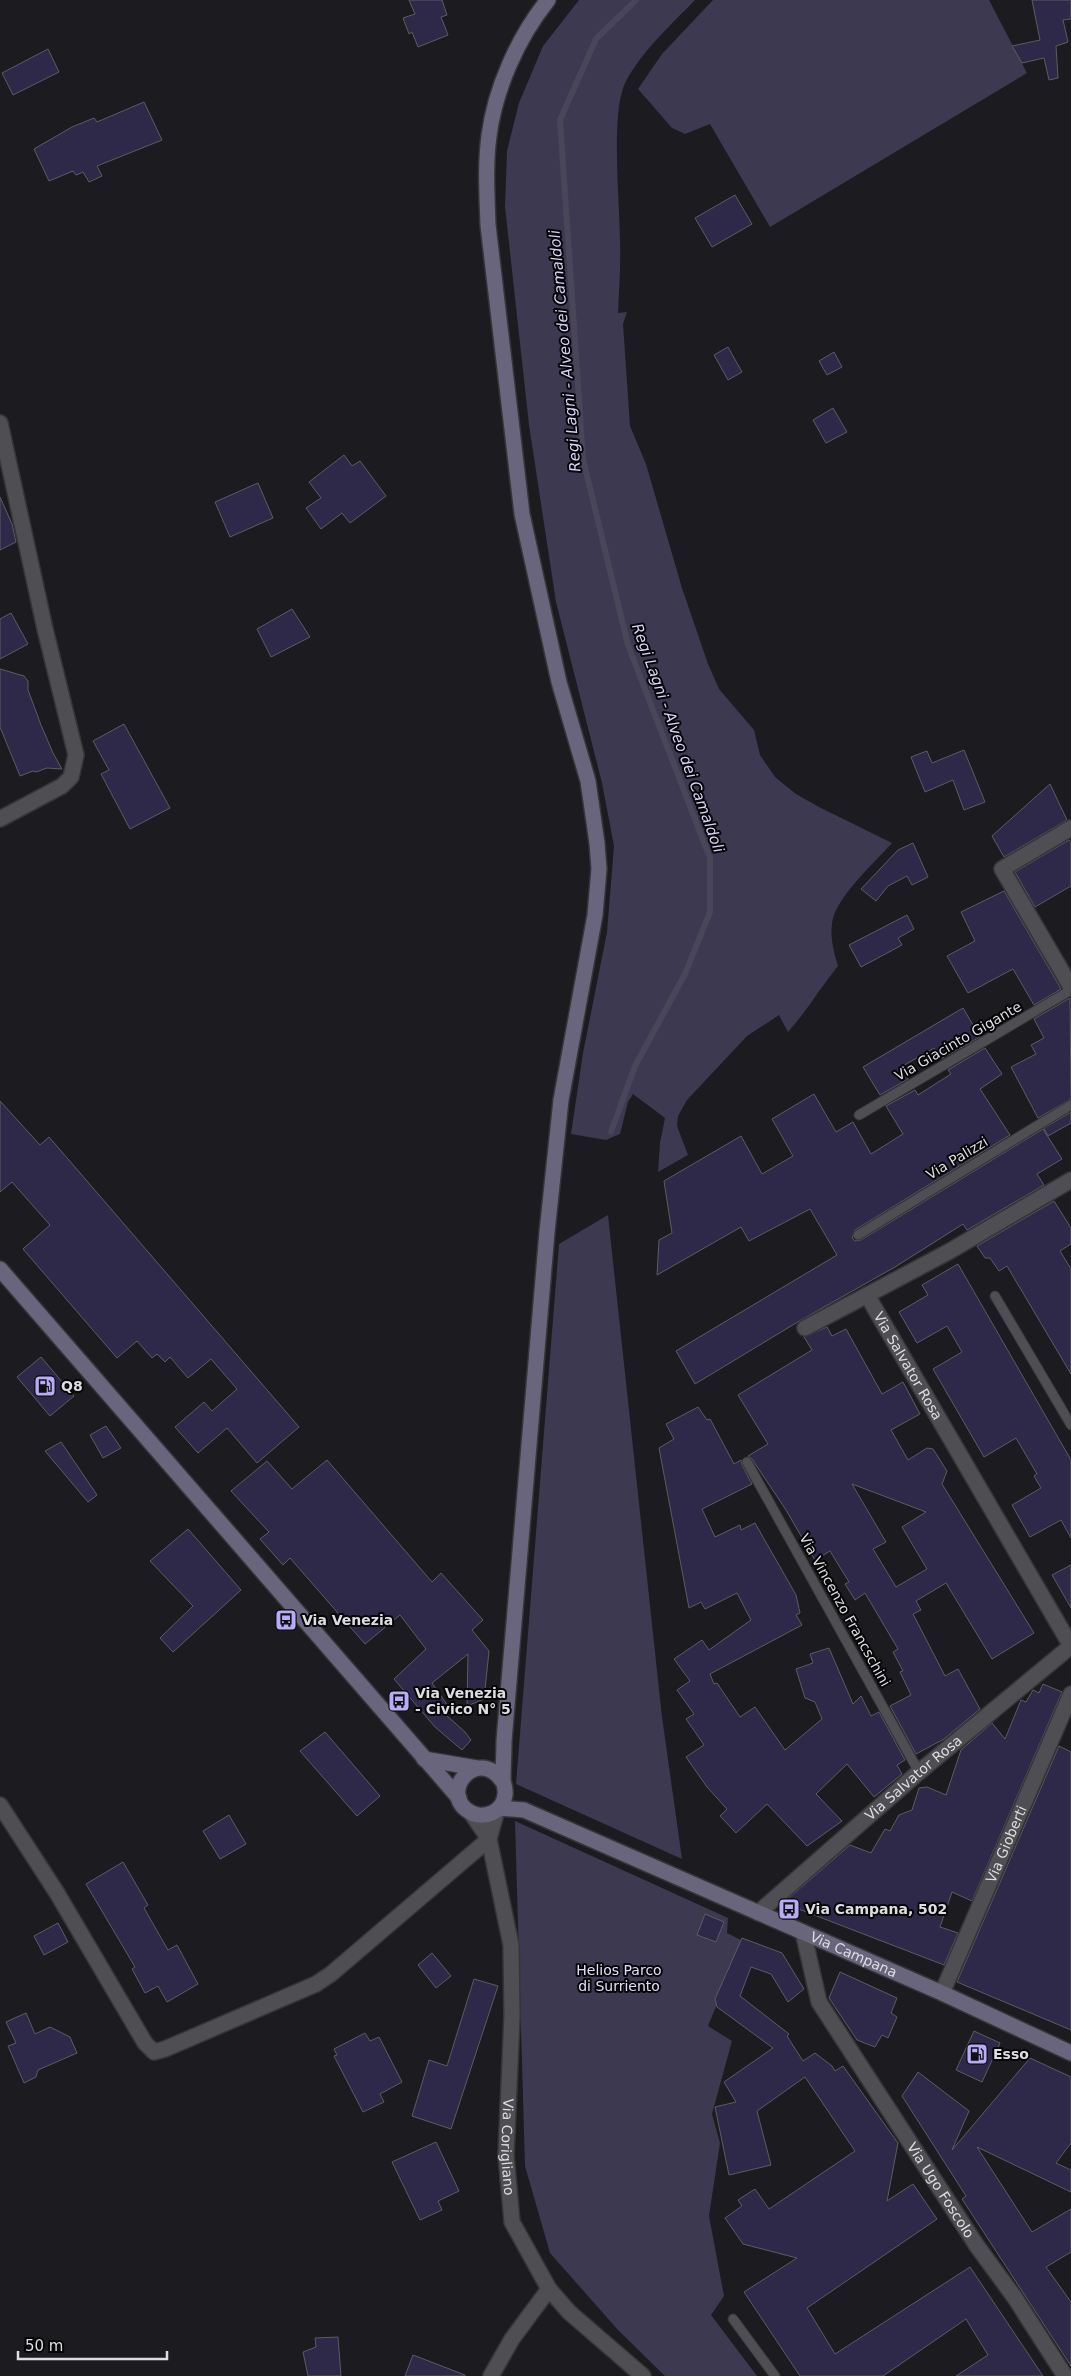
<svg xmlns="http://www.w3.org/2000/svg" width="1071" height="2376" font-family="'DejaVu Sans',sans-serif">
	<rect width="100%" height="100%" fill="#1c1b1f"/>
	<g fill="#3c3951">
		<path d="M579 0H695C671 25 643 50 626 81 610 112 620 203 620 240 621 264 619 289 618 313L627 312 623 324 630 426 646 464 682 588 708 664 719 689 754 730 760 755 775 777 796 794 819 807 892 843C875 862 834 899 832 924 830 938 834 953 838 966 820 988 807 1011 788 1032L779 1015 747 1036 687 1100 678 1116 677 1126 688 1155 658 1172 660 1143 665 1118 633 1094 628 1102 620 1134 606 1140 571 1134 583 1053 607 932 614 846 602 783 556 602 529 425 505 207 507 151 519 103 543 46Z"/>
		<path d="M713 0H989L1027 73 770 227 710 124 685 134 672 128 638 89 662 54Z"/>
		<path d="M608 1215 662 1717 682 1859 516 1784 559 1244Z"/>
		<path d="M515 1821 728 1918 727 1933 743 1941 708 2026 732 2041 712 2114 720 2143 709 2216 724 2296 711 2315 757 2376H665L618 2330 550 2253 525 2166Z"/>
	</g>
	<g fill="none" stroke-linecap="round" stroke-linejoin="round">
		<path stroke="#4a4559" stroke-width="6" d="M611 1132 635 1066 685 974 710 912V858L628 645 583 459 560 120 596 39 636 0"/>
	</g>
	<g fill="#2e2849" stroke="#5c5c61" fill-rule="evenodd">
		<path d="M409 0H442L447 15 441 17 448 35 418 47 412 32 409 34 403 18 415 14Z"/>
		<path d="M1032 0H1071V19L1063 20 1068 42 1056 46 1058 78 1049 80 1044 58 1022 63 1012 46 1040 40Z"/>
		<path d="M48 49 59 72 13 95 2 73Z"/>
		<path d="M144 102 162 140 97 166 102 176 89 182 83 172 76 175 73 171 49 181 34 149 72 127 94 118 97 122Z"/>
		<path d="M735 195 752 224 712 247 695 218Z"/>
		<path d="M728 347 742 372 728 380 714 355Z"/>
		<path d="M834 352 842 367 827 375 819 361Z"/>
		<path d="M833 408 847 432 826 443 813 420Z"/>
		<path d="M344 455 352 466 360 461 386 496 350 523 342 513 321 529 306 508 321 498 309 482Z"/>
		<path d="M258 483 273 518 230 537 215 502Z"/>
		<path d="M0 497 12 524 16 542 0 550Z"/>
		<path d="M292 609 310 637 271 657 257 629Z"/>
		<path d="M11 613 28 644 0 659V619Z"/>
		<path d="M0 669 24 676 28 681V690L41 725 53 753 62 769 47 768 36 772 33 771 20 776 0 727Z"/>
		<path d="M124 724 170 808 130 829 101 774 109 770 93 741Z"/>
		<path d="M964 750 985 802 964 810 953 780 925 792 911 757 927 751 932 763Z"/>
		<path d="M1050 784 1067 820 1004 857 992 836Z"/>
		<path d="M1069 840 1071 843V886L1035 907 1015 872Z"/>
		<path d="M913 843 928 877 912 885 907 876 888 886 876 901 861 889 898 850Z"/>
		<path d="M1004 891 1061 989 1034 1005 1013 969 968 993 947 956 975 941 961 912Z"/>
		<path d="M907 915 914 929 898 938 902 945 861 967 849 945Z"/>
		<path d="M1070 998 1071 1099 1038 1118 1011 1067 1036 1054 1031 1045 1044 1038 1034 1019Z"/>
		<path d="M963 1008 980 1037 941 1059 934 1048 901 1067 908 1079 880 1095 863 1067Z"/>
		<path d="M985 1048 1002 1074 980 1089 1010 1135 855 1230 852 1238 855 1241 861 1240 1043 1129 1062 1159 1037 1174 1044 1185 967 1230 963 1224 895 1267 801 1320 695 1384 676 1351 837 1255 810 1209 749 1241 741 1227 657 1275 659 1240 672 1233 664 1181 741 1136 762 1174 793 1156 772 1119 814 1094 836 1132 853 1122 871 1154 903 1134 886 1106 915 1090 918 1095 951 1074 948 1070Z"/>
		<path d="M0 1101 40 1145 49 1137 299 1427 257 1463 227 1428 198 1453 175 1427 204 1402 212 1411 237 1389 211 1359 188 1378 170 1357 165 1362 157 1354 152 1358 137 1341 117 1358 23 1249 50 1225 12 1182 0 1192Z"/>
		<path d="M1071 1112V1123L1048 1136 1044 1128Z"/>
		<path d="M1054 1201 1071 1228V1244L1060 1251 1071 1269V1374L1007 1266 999 1271 990 1258H985L977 1246Z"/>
		<path d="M958 1264 1071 1460V1538L1061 1520 1030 1537 1012 1505 1041 1488 1034 1476 1037 1474 1016 1438 984 1457 933 1369 962 1352 947 1326 917 1343 899 1312 928 1295 922 1285Z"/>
		<path d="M827 1327 832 1336 846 1329 882 1394 903 1382 920 1414 891 1430 908 1460 927 1448 933 1449 947 1471 942 1484 1034 1633 992 1659 946 1583 916 1601 921 1610 913 1614 945 1676 958 1669 980 1709 944 1739 916 1754 890 1706 911 1695 900 1672 903 1671 893 1652 898 1649 865 1593 855 1600 845 1584 849 1582 830 1551 815 1560 786 1510 752 1459 748 1456 768 1444 738 1395 812 1350 804 1337ZM852 1484 926 1512 902 1527 927 1569 896 1587 873 1549 886 1542Z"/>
		<path d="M41 1357 74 1396 50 1416 17 1377Z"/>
		<path d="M698 1407 707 1420 710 1419 734 1464 741 1460 742 1465 752 1484 702 1509 715 1537 740 1525 741 1530 755 1523 796 1595 800 1613 796 1615 802 1625 710 1674 714 1684 717 1683 740 1717 755 1707 785 1750 822 1719 815 1702 805 1698 796 1669 813 1663 810 1654 829 1648 853 1704 861 1696 871 1716 879 1712 905 1760 897 1765 902 1774 874 1797 847 1764 816 1794 842 1821 807 1846 767 1804 736 1833 720 1816 727 1809 707 1787 686 1757 704 1745 686 1719 694 1714 677 1690 690 1681 674 1659 702 1640 709 1650 751 1620 737 1593 705 1609 701 1602 689 1608 659 1448 674 1439 666 1424Z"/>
		<path d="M106 1426 121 1448 103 1458 90 1435Z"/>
		<path d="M61 1442 97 1495 88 1502 45 1451Z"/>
		<path d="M327 1460 432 1582 441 1573 483 1620 472 1630 489 1651 484 1699 467 1706 468 1654 432 1683 452 1712 446 1715 465 1732 471 1740 462 1750 435 1727 394 1679 426 1649 400 1615 365 1644 290 1558 283 1565 260 1539 269 1532 231 1491 267 1461 292 1489Z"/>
		<path d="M188 1529 241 1590 173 1652 160 1638 193 1606 150 1561Z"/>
		<path d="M1071 1565V1608L1052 1575Z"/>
		<path d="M1043 1684 1062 1692 972 1901 952 1892 940 1927 958 1933 944 1965 783 1903 850 1845 871 1853 885 1829 890 1831 899 1815 912 1810 919 1788 927 1787 946 1795 961 1750 992 1723 1005 1739 1021 1700 1026 1702 1033 1690 1039 1693Z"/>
		<path d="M325 1732 380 1796 357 1816 300 1751Z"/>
		<path d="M1059 1746 1071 1752V2030L957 1982Z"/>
		<path d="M229 1815 246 1844 220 1859 203 1831Z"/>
		<path d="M123 1862 148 1905 144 1908 168 1950 177 1945 198 1984 167 2002 158 1986 145 1993 132 1969 135 1967 86 1884Z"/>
		<path d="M705 1914 724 1922 716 1942 697 1935Z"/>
		<path d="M58 1923 68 1942 44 1955 34 1936Z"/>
		<path d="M742 1938 782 1953 804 1989 788 2002 771 1974 751 1967 740 1996 789 2034 787 2036 803 2061 815 2053 832 2066 835 2071 843 2066 898 2143 887 2201 913 2184 937 2219 807 2308 835 2354 970 2267 1043 2376H956L988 2355 966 2319 883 2376H800L744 2292 797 2258 743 2244 725 2218 742 2206 738 2200 755 2189 769 2209 855 2151 805 2077 757 2111 771 2165 729 2175 715 2107 736 2102 724 2082 773 2048 717 2007 715 1999Z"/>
		<path d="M432 1953 451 1976 436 1988 418 1965Z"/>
		<path d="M840 1972 897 1998 891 2013 897 2017 888 2038 882 2035 875 2047 857 2040 829 1998Z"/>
		<path d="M474 1979 498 1986 451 2129 412 2116 429 2060 447 2066Z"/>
		<path d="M26 2013 35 2034 50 2027 70 2037 77 2053 38 2070 36 2077 24 2083 8 2046 16 2043 6 2022Z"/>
		<path d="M974 2031 1000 2043 982 2082 956 2070Z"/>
		<path d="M365 2033 370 2041 379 2037 402 2082 380 2094 384 2102 363 2112 334 2056 337 2055 334 2049Z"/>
		<path d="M1030 2058 1071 2077V2143L1056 2163 1071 2170V2192L977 2147 1032 2232 1071 2209V2252L1046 2267 1071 2302V2366L962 2199 966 2196 902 2096 918 2072 969 2111 952 2150Z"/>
		<path d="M436 2142 459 2191 438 2201 442 2210 420 2220 392 2162Z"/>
		<path d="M338 2337 341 2376H308L303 2352 316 2347 315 2338Z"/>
		<path d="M413 2355 465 2375V2376H405Z"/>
	</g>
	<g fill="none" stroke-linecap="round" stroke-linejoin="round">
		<g stroke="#363639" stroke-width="11">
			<g id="lane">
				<path d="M859 1115 1071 990"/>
				<path d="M858 1235 1071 1105"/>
				<path d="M995 1296 1071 1425"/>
				<path d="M747 1462 919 1772"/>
				<path d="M733 2319 775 2376"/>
			</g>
		</g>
		<g stroke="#363639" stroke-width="18">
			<g id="street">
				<path d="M0 423 45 629 76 755 71 777 62 786 0 819"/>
				<path d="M1071 828 1002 869 1071 987"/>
				<path id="s1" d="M867 1295 1071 1646"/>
				<path d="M805 1328 950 1251 1071 1180"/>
				<path d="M0 1805 57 1893 145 2043 154 2052 165 2049 316 1984 331 1974 489 1839 497 1810"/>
				<path id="s2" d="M471 1813 489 1839 511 1945 512 2016 506 2155 512 2222 549 2289 569 2312 643 2376"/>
				<path id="s3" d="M758 1913 919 1772 1071 1646"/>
				<path id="s4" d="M803 1932 819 2002 977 2246 1015 2298 1065 2376"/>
				<path id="s5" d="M942 1993 1071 1694"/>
				<path d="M491 2376 512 2339 549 2289"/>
			</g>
		</g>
		<g stroke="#363639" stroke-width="18">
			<g id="secondary">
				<path d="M0 1269 459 1798"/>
				<path d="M424 1759 477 1768"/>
				<path d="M503 1782C478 1744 437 1793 470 1812 476 1816 485 1816 492 1813 499 1810 504 1803 505 1795 506 1790 504 1785 503 1780 503 1767 504 1754 504 1741L547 1232 561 1100 595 915 599 869 597 843 588 781 559 682 522 514 488 225C487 195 485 166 489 136 495 89 518 37 548 0"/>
				<path id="s6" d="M499 1808 524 1810 942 1993 1071 2053"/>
			</g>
		</g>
		<use href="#lane" stroke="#4f4e53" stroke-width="9"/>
		<use href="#street" stroke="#4f4e53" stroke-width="15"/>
		<use href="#secondary" stroke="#69657d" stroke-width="15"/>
	</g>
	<defs>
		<g id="fuel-square" transform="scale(1.125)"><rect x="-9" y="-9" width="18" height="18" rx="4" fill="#b8abf7" stroke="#060608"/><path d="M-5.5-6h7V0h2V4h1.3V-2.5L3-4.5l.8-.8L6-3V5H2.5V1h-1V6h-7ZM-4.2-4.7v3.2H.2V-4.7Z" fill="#111"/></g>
		<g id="bus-square" transform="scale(1.125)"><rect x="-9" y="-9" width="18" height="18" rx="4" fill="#b8abf7" stroke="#060608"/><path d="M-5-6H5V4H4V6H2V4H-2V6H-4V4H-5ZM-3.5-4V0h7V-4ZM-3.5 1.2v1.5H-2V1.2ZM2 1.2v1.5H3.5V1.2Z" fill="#111"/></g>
	</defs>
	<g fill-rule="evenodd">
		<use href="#fuel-square" x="45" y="1386"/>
		<use href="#bus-square" x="286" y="1620"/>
		<use href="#bus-square" x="399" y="1701"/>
		<use href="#bus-square" x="789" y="1909"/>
		<use href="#fuel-square" x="977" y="2054"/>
	</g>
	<g text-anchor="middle" stroke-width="4" stroke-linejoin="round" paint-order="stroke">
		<g font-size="14" fill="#dedee1" stroke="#060608">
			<text transform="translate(958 1041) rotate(-30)" y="5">Via Giacinto Gigante</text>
			<text transform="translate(957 1158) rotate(-31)" y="5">Via Palizzi</text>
			<text dy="5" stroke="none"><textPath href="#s1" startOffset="82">Via Salvator Rosa</textPath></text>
			<text transform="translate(845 1610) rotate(61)" y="5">Via Vincenzo Francschini</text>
			<text dy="5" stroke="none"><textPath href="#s3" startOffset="206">Via Salvator Rosa</textPath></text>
			<text dy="5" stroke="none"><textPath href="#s5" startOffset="162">Via Gioberti</textPath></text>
			<text dy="5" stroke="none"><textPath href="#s6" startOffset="385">Via Campana</textPath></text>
			<text dy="5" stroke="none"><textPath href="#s2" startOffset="342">Via Corigliano</textPath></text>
			<text dy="5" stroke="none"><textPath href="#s4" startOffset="296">Via Ugo Foscolo</textPath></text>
		</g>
		<g font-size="14" font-weight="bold" fill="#dedee1" stroke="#060608" text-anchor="start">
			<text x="61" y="1391">Q8</text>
			<text x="302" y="1625">Via Venezia</text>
			<text x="415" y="1698">Via Venezia<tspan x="415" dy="16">- Civico N° 5</tspan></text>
			<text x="805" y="1914">Via Campana, 502</text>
			<text x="993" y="2059">Esso</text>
		</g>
		<g font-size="14" fill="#e1def9" stroke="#060608">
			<text x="619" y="1975">Helios Parco<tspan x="619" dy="16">di Surriento</tspan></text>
		</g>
		<g font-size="15" font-style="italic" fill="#d9d4fb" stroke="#060608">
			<text transform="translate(565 351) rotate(-95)" y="5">Regi Lagni - Alveo dei Camaldoli</text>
			<text transform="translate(678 738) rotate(70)" y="5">Regi Lagni - Alveo dei Camaldoli</text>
		</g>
	</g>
	<path d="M18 2351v8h149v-8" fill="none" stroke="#dedee1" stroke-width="2.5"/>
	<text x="25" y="2351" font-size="15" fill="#dedee1" stroke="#060608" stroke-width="4" paint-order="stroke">50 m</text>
</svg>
